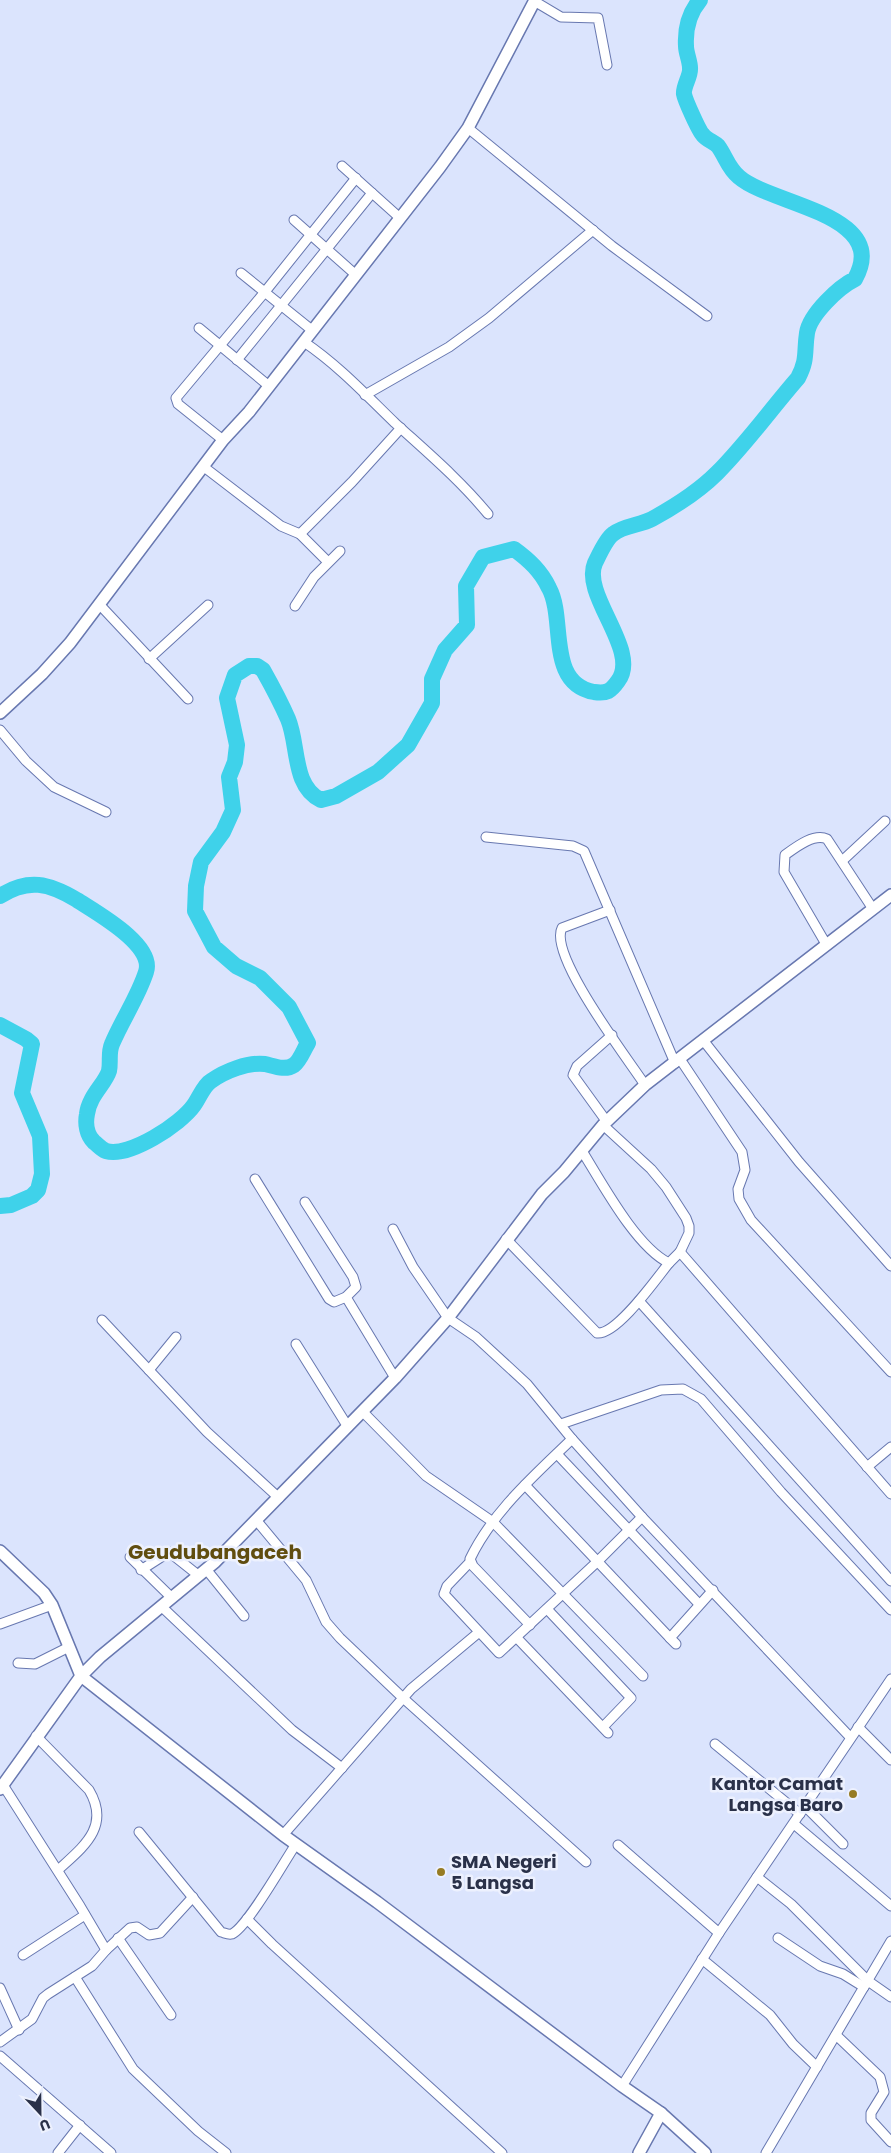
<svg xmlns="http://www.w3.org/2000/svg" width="891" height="2153" font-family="Poppins,sans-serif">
	<rect width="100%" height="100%" fill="#dbe4fd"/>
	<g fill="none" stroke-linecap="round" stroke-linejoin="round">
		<g stroke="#3fd2ea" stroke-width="16">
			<path d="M0 896C28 878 49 883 77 900 97 913 155 945 146 972 138 997 122 1020 112 1044 108 1053 111 1062 109 1071 105 1084 89 1096 87 1114 85 1124 87 1135 94 1142 98 1145 101 1149 106 1151 129 1158 181 1124 194 1105 199 1098 204 1085 211 1081 225 1071 248 1062 265 1064 274 1066 285 1071 294 1065 300 1061 304 1049 308 1043L289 1007 260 978 236 966 214 947 195 911 196 886 201 862 223 832 233 810 229 777 235 762 237 745 227 698 235 675 249 666H257L263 670C272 686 281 703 288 719 299 745 292 786 321 800L336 796 378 772 408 745 432 703V679L445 650 467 625 466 586 483 557 514 549C529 560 541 571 549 588 566 619 546 683 594 692 607 694 611 691 618 681 641 651 581 595 595 563 599 555 606 539 613 534 622 526 641 525 652 519 674 507 699 491 717 473 746 444 771 409 798 378 808 359 804 352 807 333 810 314 839 287 855 279 891 214 771 205 739 177 728 168 726 157 718 146 714 142 707 140 703 135 699 131 685 100 684 94 683 86 691 76 690 68 690 61 686 53 686 46 685 29 689 13 700 0"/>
			<path d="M0 1025 26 1039 32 1044 22 1093 40 1136 42 1174 38 1190 32 1196 11 1205 0 1206"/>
		</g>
		<g stroke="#6878b0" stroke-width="11">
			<g id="minor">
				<path d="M534 1 561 17 598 18 607 65"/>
				<path d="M468 128 612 246 707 316"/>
				<path d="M342 166 400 218"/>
				<path d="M294 220 356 275"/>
				<path d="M241 273 313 331"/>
				<path d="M199 328 269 386"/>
				<path d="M304 342C338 365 366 395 395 423 428 453 460 480 488 514"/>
				<path d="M237 360 372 193"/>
				<path d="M365 395 449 347 489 318 593 230"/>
				<path d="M223 440 178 404 176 398 264 293 356 178"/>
				<path d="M204 467 281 526 300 534 327 561"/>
				<path d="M300 534 352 482 401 428"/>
				<path d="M99 604 188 699"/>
				<path d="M295 606 314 577 340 551"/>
				<path d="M149 659 208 605"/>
				<path d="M0 730 26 761 54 787 106 812"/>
				<path d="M486 837 573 846 584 851 675 1063"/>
				<path d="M842 861 885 821"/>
				<path d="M610 910 562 928C548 955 628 1059 645 1085"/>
				<path d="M826 944 784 872 785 855C796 847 814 833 827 839L873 909"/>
				<path d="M703 1040 799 1162 891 1266"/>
				<path d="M680 1059 742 1152 745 1170 738 1189 739 1199 751 1220 891 1372"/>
				<path d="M607 1122 573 1075 577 1066 612 1035"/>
				<path d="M603 1125 651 1169 666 1187 686 1218 689 1226V1233L680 1252"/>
				<path d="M582 1151C602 1183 636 1247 669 1263L680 1252 891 1494"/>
				<path d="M255 1179 329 1299 334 1302 346 1297 356 1287 353 1277 305 1202"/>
				<path d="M393 1229 413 1267 448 1318 476 1337 527 1384 572 1439 642 1517 850 1737"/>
				<path d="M506 1239 597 1333C617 1335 656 1279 669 1263"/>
				<path d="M346 1297 395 1378"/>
				<path d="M639 1301 891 1581"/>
				<path d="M102 1320 207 1432 279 1498"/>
				<path d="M296 1344 348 1427"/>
				<path d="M149 1370 176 1337"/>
				<path d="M363 1412 426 1476 493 1522 643 1676"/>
				<path d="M561 1424 661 1390 683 1389 701 1399 781 1492 891 1610"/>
				<path d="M557 1454 699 1604"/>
				<path d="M867 1467 891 1447"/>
				<path d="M525 1485 670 1638"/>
				<path d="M257 1521 306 1580 326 1622 340 1638 403 1698 586 1862"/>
				<path d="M130 1557 172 1598"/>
				<path d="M470 1562 447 1586 444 1594 499 1653 598 1561 642 1517"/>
				<path d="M206 1569 244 1616"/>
				<path d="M141 1570 169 1552 198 1575"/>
				<path d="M162 1607 292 1730 342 1768"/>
				<path d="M547 1609 631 1698 603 1727"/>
				<path d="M0 1624 52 1605"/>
				<path d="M530 1625 473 1566 470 1559C493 1511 535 1475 572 1439"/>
				<path d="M517 1638 608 1733"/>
				<path d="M676 1644 670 1638 713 1590"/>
				<path d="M18 1663 35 1664 69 1647"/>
				<path d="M858 1727 891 1760"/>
				<path d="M36 1736 89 1790C111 1827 83 1847 58 1870"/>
				<path d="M715 1744 800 1814"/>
				<path d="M805 1806 843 1844"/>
				<path d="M794 1824 891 1906"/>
				<path d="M139 1832 221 1932C225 1933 228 1935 232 1934 248 1926 284 1862 296 1844"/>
				<path d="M283 1835 411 1689 478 1633"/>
				<path d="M618 1845 719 1933"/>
				<path d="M757 1877 791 1904 868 1981 891 1997"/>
				<path d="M247 1919 272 1944 502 2153"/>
				<path d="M118 1938 171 2015"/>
				<path d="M778 1938 820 1966 843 1974 864 1987"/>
				<path d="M106 1950 130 1928 137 1927 149 1935 160 1933 193 1897"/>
				<path d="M23 1955 85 1915"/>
				<path d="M702 1959 770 2015 793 2044 817 2067"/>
				<path d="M75 1977 133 2069 198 2131 226 2153"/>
				<path d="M0 1988 19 2030"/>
				<path d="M836 2035 880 2077 884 2092 871 2113V2120L891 2142"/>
				<path d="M0 2042 32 2019 43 1998 48 1994 92 1966 106 1950 80 1906 3 1785"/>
				<path d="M0 2056 111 2153"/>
				<path d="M622 2086 719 1933 891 1679"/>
				<path d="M58 2153 80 2125"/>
				<path d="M766 2153 891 1941"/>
			</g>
		</g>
		<g stroke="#6878b0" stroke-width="14">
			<g id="tertiary">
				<path d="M0 713 42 674 70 643 223 440 249 412 440 167 468 128 535 0"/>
				<path d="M0 1551 44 1593 52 1605 81 1676 283 1835 377 1902 622 2086 661 2113 705 2153"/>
				<path d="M0 1789 81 1676 100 1657 215 1562 395 1378 448 1318 542 1194 564 1172 603 1125 645 1085 891 895"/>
				<path d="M639 2153 661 2113"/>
			</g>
		</g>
		<use href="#minor" stroke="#fff" stroke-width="9"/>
		<use href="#tertiary" stroke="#fff" stroke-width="11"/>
	</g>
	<g fill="#967b23" stroke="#edf1fe" stroke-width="2">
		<circle cx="853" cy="1794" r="5"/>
		<circle cx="441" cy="1872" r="5"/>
	</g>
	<g text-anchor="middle" stroke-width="5" stroke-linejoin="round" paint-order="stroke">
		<g font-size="18" font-weight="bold" fill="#2a3149" stroke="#edf1fe" text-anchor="end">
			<text x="843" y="1790">Kantor Camat<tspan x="843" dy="21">Langsa Baro</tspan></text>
			<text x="451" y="1868" text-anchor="start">SMA Negeri<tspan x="451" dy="21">5 Langsa</tspan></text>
		</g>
		<g font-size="20" font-weight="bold" fill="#604d0f" stroke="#edf1fe">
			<text x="215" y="1559">Geudubangaceh</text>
		</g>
	</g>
	<g transform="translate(40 2113) rotate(158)" stroke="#edf1fe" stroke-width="4" paint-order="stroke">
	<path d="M0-4L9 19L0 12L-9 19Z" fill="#2a3149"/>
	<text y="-8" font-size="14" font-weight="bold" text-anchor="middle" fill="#2a3149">U</text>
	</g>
</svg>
